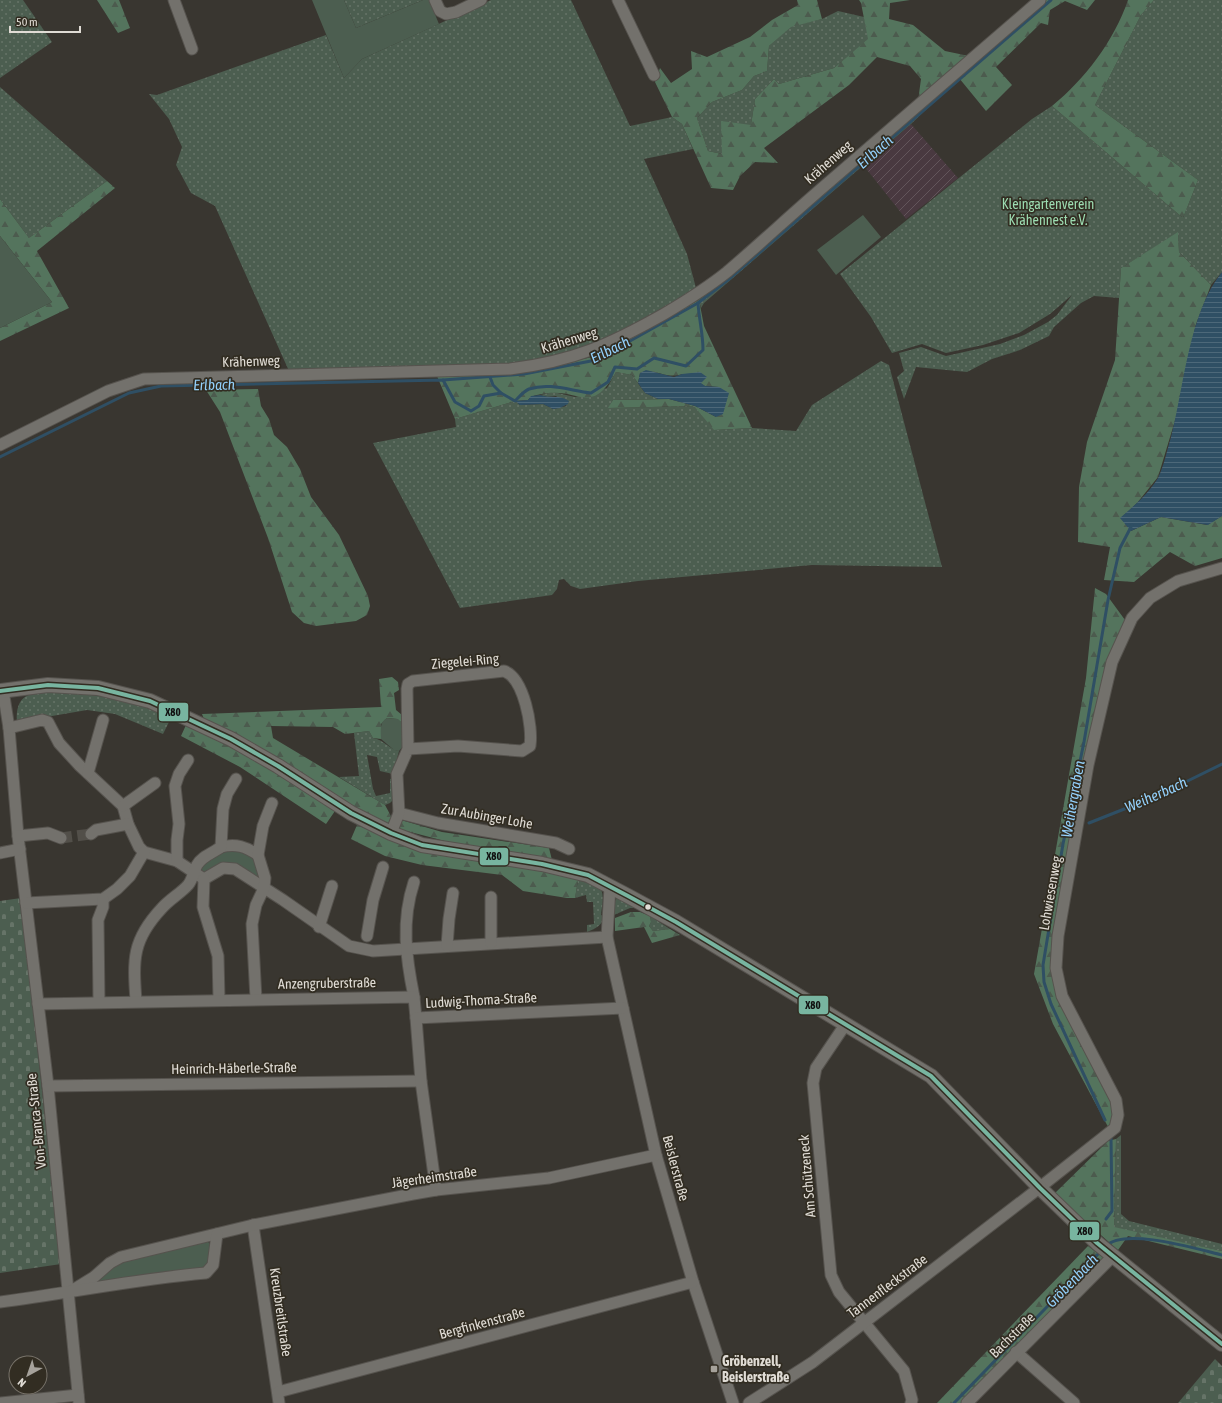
<svg xmlns="http://www.w3.org/2000/svg" width="1222" height="1403" font-family="'Asap Condensed',sans-serif">
	<defs>
		<pattern id="industrial-furrows" width="10" height="10" patternUnits="userSpaceOnUse"><rect width="10" height="10" fill="#493940"/><path d="M-1 1l2-2M0 10L10 0M9 11l2-2" fill="none" stroke="#63555b"/></pattern>
		<pattern id="grass-dots" width="8" height="8" patternUnits="userSpaceOnUse"><rect width="8" height="8" fill="#4c5e50"/><path d="M2 2h.1M6 6h.1" fill="none" stroke="#667468" stroke-width="1.8" stroke-linecap="round"/></pattern>
		<pattern id="forest-firs" width="22" height="20" patternUnits="userSpaceOnUse"><rect width="22" height="20" fill="#54745d"/><path d="M5 1l3.5 6h-7zM16 11l3.5 6h-7z" fill="#4c5b4e"/></pattern>
		<pattern id="cemetery-stones" width="16" height="16" patternUnits="userSpaceOnUse"><rect width="16" height="16" fill="#4c5e50"/><path d="M2 7V4a2 2 0 0 1 4 0v3zM10 15v-3a2 2 0 0 1 4 0v3z" fill="#667468"/></pattern>
		<pattern id="water-rules" width="6" height="5" patternUnits="userSpaceOnUse"><rect width="6" height="5" fill="#2f4f64"/><path d="M0 2.5h6" fill="none" stroke="#4d6879"/></pattern>
	</defs>
	<rect width="100%" height="100%" fill="#393630"/>
	<path fill="url(#industrial-furrows)" d="M911 124 958 178 906 219 864 166Z"/>
	<g fill="url(#grass-dots)">
		<path d="M0 0H23L52 42 0 78Z"/>
		<path d="M344 0H423L356 28Z"/>
		<path d="M491 0H571L630 126 672 117 682 124 693 149 644 159 687 254 696 288 723 271 992 46 911 124 704 303 701 308 696 289 593 347 534 363 289 371 215 206 191 193 176 165 182 147 169 119 149 94 157 95 326 35 344 78 362 59Z"/>
		<path d="M1154 0H1222V272L1211 285 1179 252 1178 233 1121 268 1119 298 1094 296 1081 303 1054 327 1049 336 1020 350 992 359 967 372 916 367 904 399 897 377 904 371 899 353 921 347 946 356 1000 344 1024 335 1048 322 1057 315 1072 295 1050 314 1019 333 983 345 946 353 922 344 892 353 871 317 840 274 1032 119 1052 106 1183 218 1198 180 1095 105 1141 15Z"/>
		<path d="M838 11 864 17 869 39 834 68 779 84 774 79 755 99 751 125 722 154 708 151 697 118 712 102 742 90 754 76 767 71 769 46 791 26 822 19Z"/>
		<path d="M0 87 107 181 29 238 0 199Z"/>
		<path d="M881 361 889 365 942 567 812 565 638 581 580 589 571 586 564 579 559 580 557 589 552 595 460 608 373 443 456 427 455 419 515 401 520 405 543 404 553 409 567 406 556 396 547 397 540 395 553 392 575 397 607 388 616 372 632 375 645 393 658 399 613 400 609 408 695 406 715 430 752 428 796 431 812 405Z"/>
		<path d="M70 692 113 698 142 706 171 718 163 734 115 714 87 710 17 722C14 685 44 693 70 692Z"/>
		<path d="M369 731 373 738C384 740 389 749 399 751L393 774 380 771 377 757 367 755 373 789 376 796 390 793V779L393 778 394 799 390 803 385 805 339 777 359 776 354 733Z"/>
		<path d="M578 880 600 887C605 896 602 906 601 915L604 916C603 925 595 929 587 932V925L594 924 593 902H587L586 895 575 898Z"/>
		<path d="M617 898 638 908H630L614 915 615 901Z"/>
		<path d="M650 916 670 929 653 931 649 926 651 922Z"/>
		<path d="M1121 1135V1214L1129 1221 1222 1244V1251L1114 1228 1116 1139Z"/>
	</g>
	<g fill="url(#forest-firs)">
		<path d="M97 0H119L130 28 118 33Z"/>
		<path d="M797 0H817L822 19 791 27 769 46 767 71 754 76 742 90 712 102 697 118 708 151 722 154 721 121 751 125 755 99 774 79 779 84 834 68 868 39 861 3 859 0H910L890 3 889 19 913 25 945 51 969 56 918 101 921 79 910 66 877 57 849 85 764 148 778 163 755 162 740 176 733 190 711 188 682 124 672 117 655 82 660 68 671 83 692 69 691 51 707 57 750 37 772 20 798 5Z"/>
		<path d="M1045 0H1095L1087 10 1065 1 1050 10 1048 25 1041 23 996 67 1012 85 986 111 959 78Z"/>
		<path d="M1128 0H1154L1141 15 1095 105 1198 180 1183 218 1052 106C1085 79 1114 41 1128 0Z"/>
		<path d="M107 181 115 188 37 251 69 308 0 341V328L52 302 0 236V199L29 238Z"/>
		<path d="M1178 232 1179 252 1211 285 1196 324 1188 359 1180 404 1158 477 1137 503 1121 518 1131 531 1161 517 1207 525 1222 516V558L1195 566 1170 552 1134 582 1104 580 1110 547 1078 542 1079 487 1087 442 1115 360 1121 268Z"/>
		<path d="M699 300 704 326 752 428 714 430 694 406 608 408 613 400 669 399 695 406 716 417 719 387 705 386 682 374C667 380 654 367 640 373L638 383 632 375 616 372C590 418 579 386 542 394 537 395 532 395 528 400L515 401 455 419 437 376 527 372 592 357Z"/>
		<path d="M258 389 261 406 269 419 274 435 287 447 300 469 311 497 339 535 368 596 370 606 367 615 356 621 316 626 304 623 292 612 268 538 220 412 206 390Z"/>
		<path d="M1095 588 1106 594 1125 620 1109 657 1054 978 1113 1098 1114 1123 1108 1127 1053 1024 1034 974 1086 678Z"/>
		<path d="M392 677 398 682 399 690 394 693 396 710 402 715V723L397 719 387 718 381 724V739L373 738 369 731 345 734 333 727 271 726 273 738 385 805 392 818 390 822 384 825 204 719 202 714 381 707 379 679Z"/>
		<path d="M186 725 250 757 335 811 326 824 240 767 181 736Z"/>
		<path d="M401 820 442 832 549 848 552 860 511 853 506 846H499L495 850 460 845 399 829Z"/>
		<path d="M357 825 382 836 552 872 578 880 575 898H567L523 891 502 875 422 865 385 856 351 839Z"/>
		<path d="M631 912H640L650 916 651 922 649 926 653 931 670 929 680 935 652 943 644 927 615 931V918Z"/>
		<path d="M1116 1139 1114 1227 1222 1251V1259L1128 1236 1118 1250 1054 1194 1108 1141Z"/>
		<path d="M1088 1246 1105 1259 961 1403H937Z"/>
	</g>
	<g fill="url(#cemetery-stones)">
		<path d="M21 898 61 1264 0 1273V901Z"/>
		<path d="M1215 1359 1222 1366V1403H1178Z"/>
	</g>
	<g fill="#4c5e50">
		<path d="M312 0H344L356 28 423 0H429L439 24 362 59 344 78Z"/>
		<path d="M863 215 881 237 836 275 817 250Z"/>
		<path d="M0 236 52 302 0 328Z"/>
		<path d="M387 718 398 719 402 723 404 745 399 751 394 750 381 739C381 731 379 722 387 718Z"/>
		<path d="M230 846 257 856 263 885 248 873 212 869 203 873 200 867 204 861Z"/>
		<path d="M207 1240 211 1246 210 1264 202 1271 93 1282 122 1261Z"/>
	</g>
	<g fill="url(#water-rules)">
		<path d="M1222 272V516L1208 525 1161 517 1131 531 1120 518C1134 506 1149 493 1158 478 1164 466 1167 450 1171 437 1184 387 1189 312 1222 272Z"/>
		<path d="M646 370 674 377 682 374 700 372 707 377 701 383 705 386 719 387 729 393 723 414 716 417 695 406 669 399H658L645 393 638 383 640 373Z"/>
		<path d="M540 395C550 399 560 394 569 401L568 404 560 408 553 409 543 404 520 405 515 401 528 400 531 396Z"/>
	</g>
	<g fill="none" stroke-linecap="round" stroke-linejoin="round">
		<g stroke="#2f4f64" stroke-width="3">
			<path d="M490 377 493 385 501 393"/>
			<path d="M443 380 524 374 596 360 698 303"/>
			<path d="M0 457 129 393 161 386 443 380 455 402 471 411 479 406 484 396 501 393 515 401C519 397 524 391 529 389 550 382 571 391 591 393L608 382 615 367 637 369 654 358 686 366 703 350C703 334 699 319 698 303L728 280 1051 0"/>
			<path d="M1089 823 1157 796 1222 764"/>
			<path d="M1105 1120 1051 1004 1044 982 1043 965 1063 844 1084 742 1108 600 1120 548 1132 525"/>
			<path d="M1106 1219 1112 1211 1111 1138"/>
			<path d="M1106 1246C1124 1227 1197 1249 1222 1255"/>
			<path d="M954 1403 1101 1251"/>
		</g>
		<path stroke="#524f49" stroke-width="11" stroke-dasharray="11 5.5" stroke-linecap="butt" d="M61 838 91 834"/>
		<g stroke="#56534e" stroke-width="13">
			<g id="minor">
				<path d="M174 0 192 49"/>
				<path d="M435 0 440 11 446 14 456 12 481 0"/>
				<path d="M618 0 654 75"/>
				<path d="M0 445 108 391 144 379 510 369C574 361 609 345 664 314 686 301 707 288 727 272 761 243 794 212 828 183 899 122 969 61 1040 0"/>
				<path d="M3 690 9 728 18 836 48 1086 79 1403"/>
				<path d="M9 728 42 720 48 722 59 743 80 766 123 806 128 824 139 847 144 852 177 861 204 879 223 868 235 869 283 900 349 946 373 951 607 937"/>
				<path d="M88 773 103 720"/>
				<path d="M123 806 155 783"/>
				<path d="M399 813 438 823 556 843 569 849"/>
				<path d="M391 833 399 813 397 774 408 749 458 746 522 751 530 746C533 727 524 678 504 671L413 681 408 684 407 689 408 749"/>
				<path d="M91 834 96 830 128 824"/>
				<path d="M18 836 48 833 61 838"/>
				<path d="M221 847C236 843 246 847 258 855"/>
				<path d="M0 853 20 849"/>
				<path d="M177 861V840L179 824 175 786 179 774 188 760"/>
				<path d="M204 879 203 907 218 956 219 999"/>
				<path d="M610 887 607 937 656 1155 693 1282 733 1403"/>
				<path d="M491 897V943"/>
				<path d="M26 903 103 899 117 889 130 876 144 852"/>
				<path d="M319 927 332 886"/>
				<path d="M367 936 373 900 383 867"/>
				<path d="M447 946 449 919 453 893"/>
				<path d="M414 997C406 958 401 921 414 882"/>
				<path d="M256 999 252 924 256 905 264 888 265 878 258 855 263 826 272 803"/>
				<path d="M136 1001C133 959 132 940 162 908 170 899 181 893 188 885 193 879 193 872 197 865 202 856 213 853 221 847L223 809 227 794 236 779"/>
				<path d="M99 1002 98 920 103 907V899"/>
				<path d="M38 1004 414 997 416 1018"/>
				<path d="M845 1025 816 1068 813 1083 831 1275 839 1292 904 1371 912 1400 911 1403"/>
				<path d="M48 1086 421 1081"/>
				<path d="M436 1190 421 1081 416 1018 623 1008"/>
				<path d="M253 1225 279 1403"/>
				<path d="M68 1293 94 1277 110 1263 121 1257 253 1225 413 1194 436 1190 549 1178 656 1155"/>
				<path d="M0 1302C69 1293 137 1279 206 1273L213 1265 217 1234"/>
				<path d="M1016 1352 1074 1403"/>
				<path d="M278 1392 693 1282"/>
				<path d="M1 1403 78 1395"/>
				<path d="M749 1403 813 1362 1034 1192 1115 1128 1118 1115 1116 1100 1062 996 1056 968 1058 936 1088 765 1112 662 1132 618 1150 598 1178 581 1222 568"/>
				<path d="M967 1403 1113 1256"/>
			</g>
		</g>
		<g stroke="#56534e" stroke-width="16">
			<path id="tertiary" d="M0 691 48 685 98 688 150 701 231 739 278 766 351 813 391 833 422 845 542 864 588 875 628 896 676 922 931 1076 1040 1188 1097 1243 1222 1344"/>
		</g>
		<use href="#minor" stroke="#73716c" stroke-width="11"/>
		<use href="#tertiary" stroke="#73716c" stroke-width="14"/>
		<g stroke="#322d22" stroke-width="7">
			<path id="bus-1" d="M0 691 48 685 98 688 150 701 231 739 278 766 351 813 391 833 422 845 542 864 588 875 628 896 676 922 931 1076 1040 1188 1097 1243 1222 1344"/>
		</g>
		<use href="#bus-1" stroke="#78b5a0" stroke-width="4"/>
	</g>
	<circle fill="#e0dcd5" stroke="#322d22" stroke-width="1.5" cx="648" cy="907" r="3.5"/>
	<rect fill="#a6a29b" stroke="#322d22" stroke-width="1.5" x="710" y="1365" width="8" height="8" rx="2"/>
	<g text-anchor="middle" stroke-width="3.5" stroke-linejoin="round" paint-order="stroke">
		<g font-size="14" fill="#e0dcd5" stroke="#322d22">
			<text transform="translate(828 162) rotate(-41)" y="5">Krähenweg</text>
			<text transform="translate(569 340) rotate(-17)" y="5">Krähenweg</text>
			<text transform="translate(251 361) rotate(-2)" y="5">Krähenweg</text>
			<text transform="translate(465 661) rotate(-5)" y="5">Ziegelei-Ring</text>
			<text transform="translate(487 816) rotate(10)" y="5">Zur Aubinger Lohe</text>
			<text transform="translate(1050 893) rotate(-80)" y="5">Lohwiesenweg</text>
			<text transform="translate(327 983) rotate(-1)" y="5">Anzengruberstraße</text>
			<text transform="translate(481 1000) rotate(-3)" y="5">Ludwig-Thoma-Straße</text>
			<text transform="translate(234 1068) rotate(-1)" y="5">Heinrich-Häberle-Straße</text>
			<text transform="translate(36 1121) rotate(-96)" y="5">Von-Branca-Straße</text>
			<text transform="translate(676 1168) rotate(75)" y="5">Beislerstraße</text>
			<text transform="translate(807 1176) rotate(-95)" y="5">Am Schützeneck</text>
			<text transform="translate(434 1177) rotate(-8)" y="5">Jägerheimstraße</text>
			<text transform="translate(887 1286) rotate(-37)" y="5">Tannenfleckstraße</text>
			<text transform="translate(281 1312) rotate(82)" y="5">Kreuzbreitlstraße</text>
			<text transform="translate(482 1323) rotate(-15)" y="5">Bergfinkenstraße</text>
			<text transform="translate(1012 1335) rotate(-45)" y="5">Bachstraße</text>
		</g>
		<g font-size="14" fill="#9ddcb1" stroke="#322d22">
			<text x="1048" y="209">Kleingartenverein<tspan x="1048" dy="16">Krähennest e.V.</tspan></text>
		</g>
		<g font-size="14" font-weight="bold" fill="#e0dcd5" stroke="#322d22" text-anchor="start">
			<text x="722" y="1366">Gröbenzell,<tspan x="722" dy="16">Beislerstraße</tspan></text>
		</g>
		<g font-size="15" font-style="italic" fill="#93d0fb" stroke="#322d22">
			<text transform="translate(875 152) rotate(-41)" y="5">Erlbach</text>
			<text transform="translate(610 350) rotate(-26)" y="5">Erlbach</text>
			<text transform="translate(214 385) rotate(-1)" y="5">Erlbach</text>
			<text transform="translate(1156 795) rotate(-24)" y="5">Weiherbach</text>
			<text transform="translate(1073 799) rotate(-80)" y="5">Weihergraben</text>
			<text transform="translate(1072 1281) rotate(-46)" y="5">Gröbenbach</text>
		</g>
	</g>
	<g stroke="#322d22" stroke-width="1.5">
		<rect x="158" y="702" width="31" height="20" rx="4" fill="#78b5a0"/>
		<rect x="479" y="847" width="30" height="19" rx="4" fill="#78b5a0"/>
		<rect x="798" y="995" width="31" height="20" rx="4" fill="#78b5a0"/>
		<rect x="1069" y="1221" width="31" height="20" rx="4" fill="#78b5a0"/>
	</g>
	<g font-size="11" text-anchor="middle" font-weight="bold" fill="#111">
		<text x="173" y="716">X80</text>
		<text x="494" y="860">X80</text>
		<text x="813" y="1009">X80</text>
		<text x="1085" y="1235">X80</text>
	</g>
	<g transform="translate(28 1375) rotate(220)"><circle r="19" fill="#322d22" stroke="#78736a"/>
	<path d="M0-3L7 15L0 10L-7 15Z" fill="#a6a29b"/>
	<text y="-6" font-size="11" font-weight="bold" text-anchor="middle" fill="#e0dcd5">N</text>
	</g>
	<path d="M10 26v6h70v-6" fill="none" stroke="#e0dcd5" stroke-width="2"/>
	<text x="16" y="26" font-size="12" fill="#e0dcd5" stroke="#322d22" stroke-width="3" paint-order="stroke">50 m</text>
</svg>
